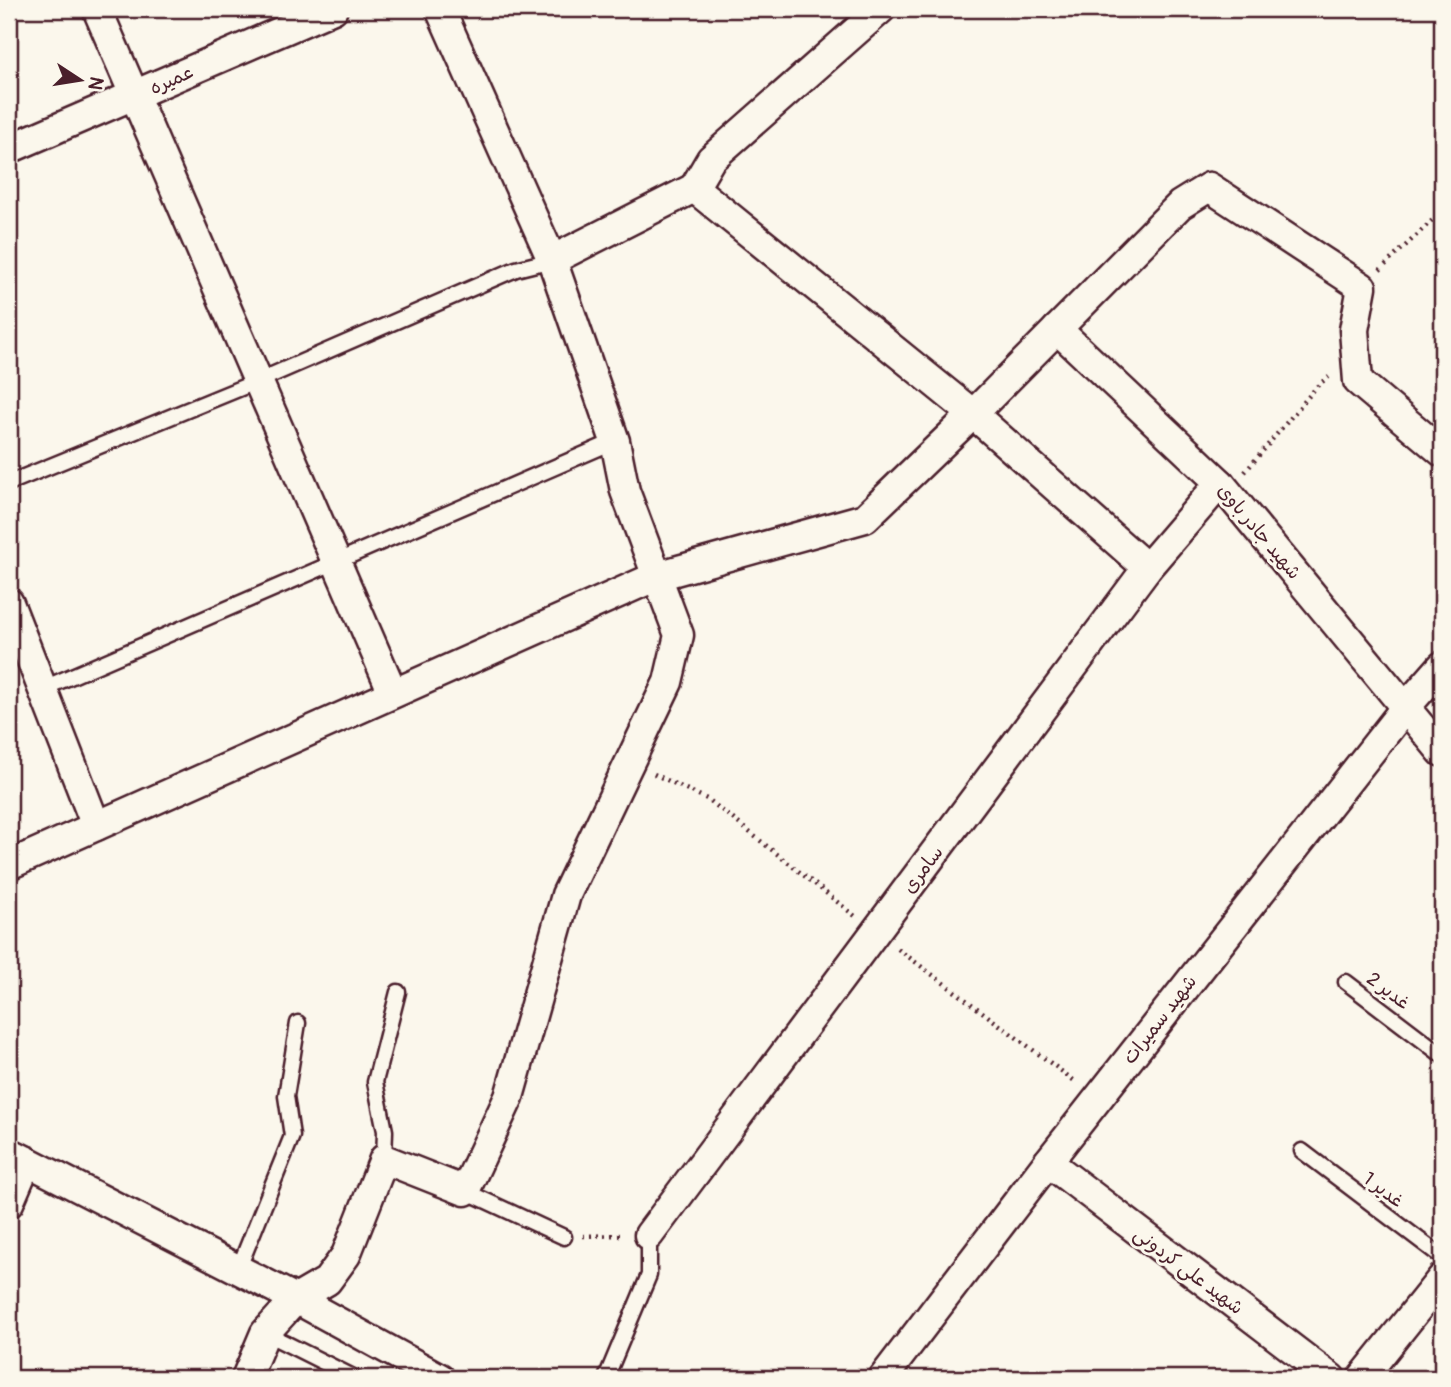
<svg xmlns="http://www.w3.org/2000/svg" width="1451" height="1387" font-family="Pangolin,'Playpen Sans Arabic',sans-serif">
	<rect width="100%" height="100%" fill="#fbf7ec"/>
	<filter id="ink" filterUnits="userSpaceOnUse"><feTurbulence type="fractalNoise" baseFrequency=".0143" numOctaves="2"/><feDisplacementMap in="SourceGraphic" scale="14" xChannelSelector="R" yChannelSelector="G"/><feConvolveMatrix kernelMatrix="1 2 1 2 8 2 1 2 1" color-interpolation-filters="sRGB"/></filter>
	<g filter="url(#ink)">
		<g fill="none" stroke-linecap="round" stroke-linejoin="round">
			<g stroke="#4a1f2b" stroke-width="19">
				<g id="service">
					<path d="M9 483 258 381 516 269 552 260"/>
					<path d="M42 689 615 441"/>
					<path d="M1346 982 1442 1055"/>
					<path d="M1302 1151 1442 1257"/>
					<path d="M384 1159 385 1131 375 1082 398 992"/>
					<path d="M465 1191 564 1237"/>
					<path d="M238 1270 292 1136 286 1096 298 1023"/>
					<path d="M265 1333 355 1378"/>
					<path d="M606 1378 649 1275V1235"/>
				</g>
			</g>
			<g stroke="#4a1f2b" stroke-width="33">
				<g id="minor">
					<path d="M97 9 393 693"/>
					<path d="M9 149 333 9"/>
					<path d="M694 188 711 159 881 9"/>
					<path d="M1057 329 1220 483 1442 752"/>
					<path d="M1147 568 973 414 1180 205 1209 187 1362 287 1354 330 1358 381 1442 452"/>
					<path d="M9 603 96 826"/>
					<path d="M9 865 657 576 865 518 973 414 694 188 552 260 440 9"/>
					<path d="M9 1152 296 1299 440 1378"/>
					<path d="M1048 1162 1331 1378"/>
					<path d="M9 1203 27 1161"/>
					<path d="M649 1235 1147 568 1220 483"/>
					<path d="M246 1378 265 1333 296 1299 327 1281 346 1255 384 1159 465 1191 509 1097 566 895 668 682 679 635 625 491 615 441 552 260"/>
					<path d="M883 1378 1048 1162 1405 708 1442 666"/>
					<path d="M1362 1378 1442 1278"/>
				</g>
			</g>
			<g stroke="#4a1f2b" stroke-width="4.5" stroke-dasharray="2 5" stroke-linecap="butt">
				<path d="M1380 270 1442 211"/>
				<path d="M1245 472 1319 384 1329 377"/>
				<path d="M654 774 709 800 855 916"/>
				<path d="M898 949 1076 1082"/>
				<path d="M583 1236 624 1235"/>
			</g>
			<use href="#service" stroke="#fbf7ec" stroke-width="14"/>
			<use href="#minor" stroke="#fbf7ec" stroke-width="28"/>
		</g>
	</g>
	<g text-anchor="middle" stroke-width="6" stroke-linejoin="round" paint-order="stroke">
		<g font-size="19" fill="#4a1f2b" stroke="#fbf7ec">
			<text transform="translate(171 79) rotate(-24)" y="7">عمیره</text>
			<text transform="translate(1260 531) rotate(50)" y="7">شهید جادر باوی</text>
			<text transform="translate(922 869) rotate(-53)" y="7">سامری</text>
			<text transform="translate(1389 990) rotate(37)" y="7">غدیر 2</text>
			<text transform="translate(1159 1019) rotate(-52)" y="7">شهید سمیرات</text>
			<text transform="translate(1384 1189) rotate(37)" y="7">غدیر 1</text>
			<text transform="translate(1189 1270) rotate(37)" y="7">شهید علی کردونی</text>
		</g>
	</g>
	<rect width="1451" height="1387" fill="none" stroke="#fbf7ec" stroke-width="35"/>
	<rect x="18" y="18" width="1416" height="1352" fill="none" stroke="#4a1f2b" stroke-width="2.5" filter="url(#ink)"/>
	<g transform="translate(80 80) rotate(102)" stroke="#fbf7ec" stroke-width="5" paint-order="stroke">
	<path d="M0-5L12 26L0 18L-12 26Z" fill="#4a1f2b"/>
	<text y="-10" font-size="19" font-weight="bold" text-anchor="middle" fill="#4a1f2b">N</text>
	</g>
</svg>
